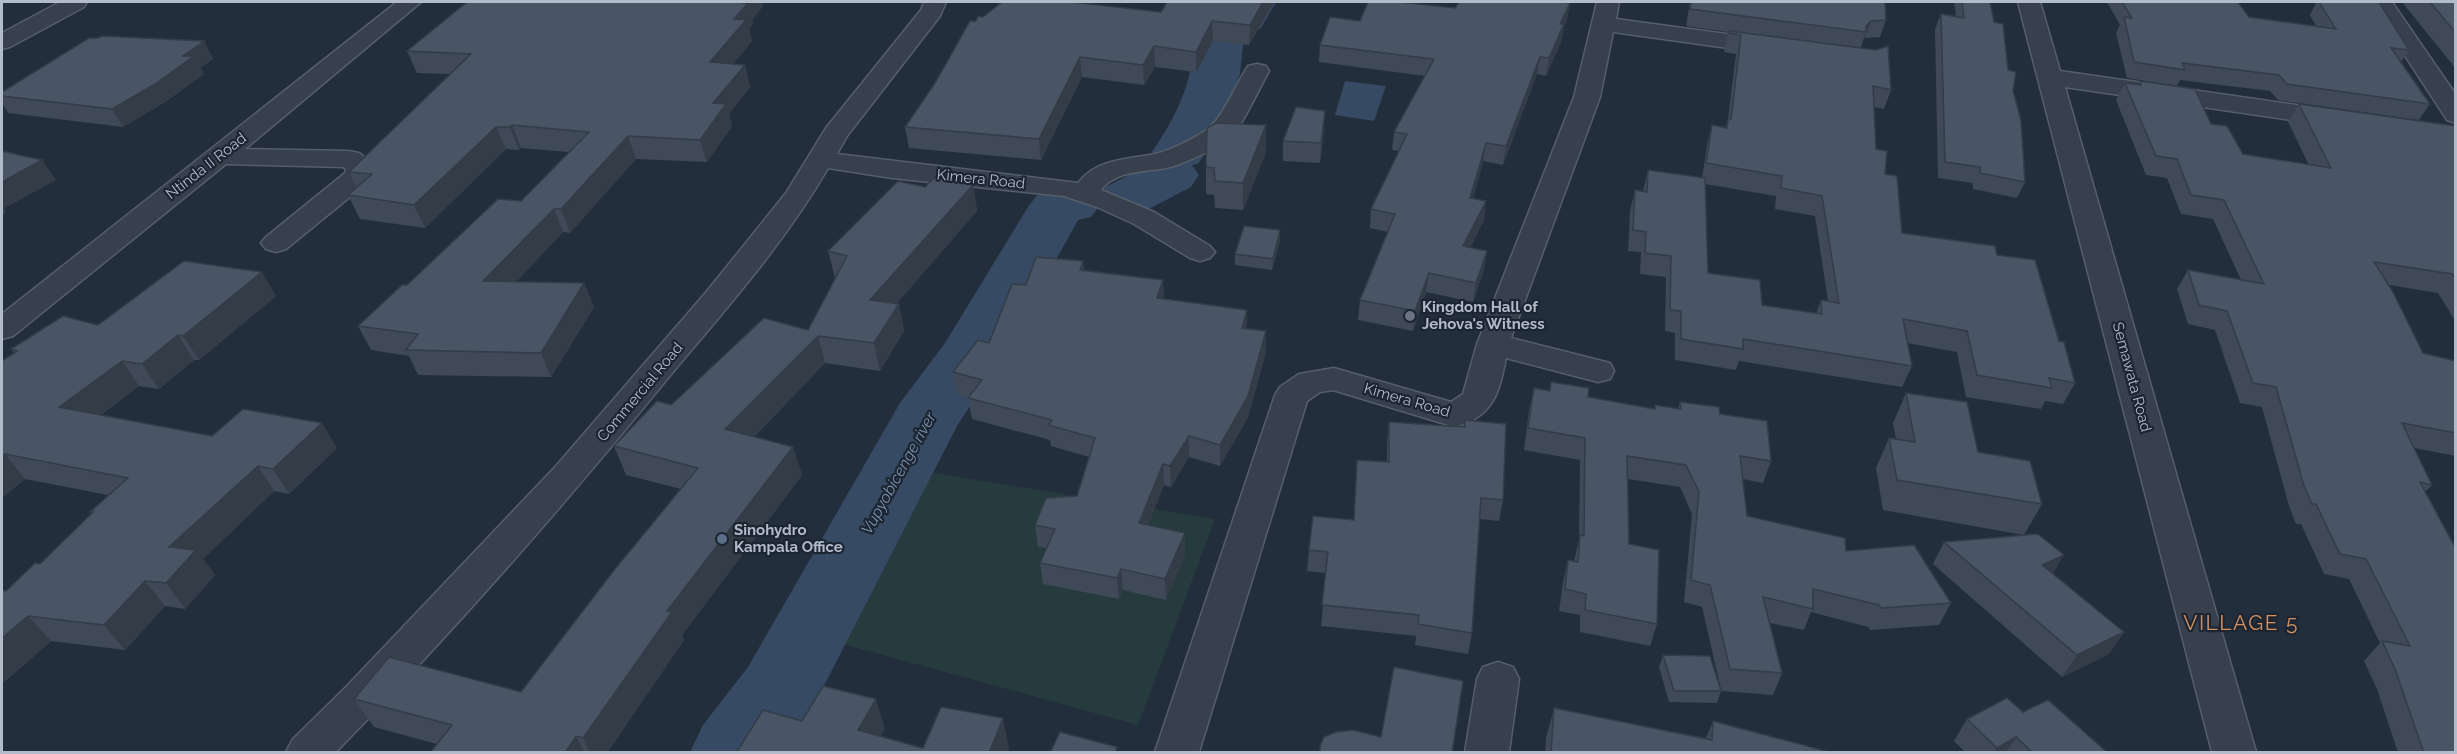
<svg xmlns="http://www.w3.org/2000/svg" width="2457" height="754" font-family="Raleway,sans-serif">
	<rect width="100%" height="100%" fill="#232e3c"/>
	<path fill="#253b3d" d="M929 472 1215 519 1138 725 839 643Z"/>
	<path fill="#364a63" d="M1345 81 1386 86 1374 121 1335 115Z"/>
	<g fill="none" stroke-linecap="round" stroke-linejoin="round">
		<g fill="#364a63" fill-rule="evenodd">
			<path d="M1230 2H1276L1261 28 1252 33 1243 45 1240 74 1221 129 1198 164 1192 165 1199 175 1191 187 1147 210 1127 215 1107 210 1098 198 1107 186 1158 161 1152 152C1168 129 1184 100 1190 72 1192 64 1192 53 1195 45 1201 27 1221 17 1230 2Z"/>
			<path d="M1071 188 1091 193 1100 205 1091 217 1078 220 1004 354 957 426 808 717 784 752H690L703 725 748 667 900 403 945 343 1028 207 1037 195Z"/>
		</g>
		<g stroke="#555e6a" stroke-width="3">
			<g id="minor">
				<path d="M60 2H87L84 7 10 47 2 49V33Z"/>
				<path d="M397 2H421L245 149 349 151 359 153 375 167 367 183 286 249 276 252 266 249 261 243 266 237 345 173 346 169 343 167 226 164 13 336 2 339V314Z"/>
				<path d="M924 2H946L940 16 847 136 837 154 1078 183C1098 157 1130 160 1159 153 1173 149 1201 136 1212 125 1224 114 1238 81 1248 66L1257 64 1266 66 1269 71C1261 85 1242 126 1232 136 1219 148 1191 160 1174 166 1151 173 1117 168 1101 190L1154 212 1210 246 1215 252 1210 258 1200 261 1190 258 1134 224 1097 207 1064 196 892 178 828 168C784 244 724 311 668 378 563 507 452 633 336 752H286L293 739 346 687 556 466 708 290 786 193 826 128 921 10Z"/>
				<path d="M1597 2H1619L1616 19 1771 40 1779 42 1783 47 1779 52 1771 54 1613 32 1600 97 1511 338 1610 363 1614 371 1610 379 1598 382 1506 358C1499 393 1494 416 1455 427L1333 390 1320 392 1307 401 1199 752H1155L1275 395 1280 387 1299 374 1334 368 1451 402 1463 394 1477 344 1574 97Z"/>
				<path d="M2018 2H2040L2060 71 2339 111 2348 114 2352 119 2348 124 2339 127 2065 87 2256 752H2212Z"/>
				<path d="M2370 2H2392L2456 95V123L2447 120Z"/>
				<path d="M1498 662 1513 667 1519 679 1509 752H1465L1477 679 1483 667Z"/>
			</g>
		</g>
		<use href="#minor" fill="#37404c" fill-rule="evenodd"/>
	</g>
	<g fill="#3f4957" fill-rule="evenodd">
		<path d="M467 2H762L763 6 752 20 753 24 749 29 752 41 733 64 745 65 750 87 729 114 732 126 707 162 636 159 570 233 563 232 516 282 584 283 594 307 551 377 418 375 409 356 371 350 358 326 407 285 521 201 569 152 521 148 519 150 506 149 425 228 360 219 348 195 357 188 349 172 450 74 417 73 407 51Z"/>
		<path d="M1002 2H1094L1091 4 1161 12 1274 2 1249 45 1213 41 1196 72 1155 67 1144 85 1082 77 1041 160 909 148 905 127 976 21 983 17Z"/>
		<path d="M1690 2H1885L1886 20 1880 37 1865 38 1863 40 1861 48 1891 90 1884 109 1874 107 1876 149 1885 174 1902 233 1997 255 2059 341 2075 383 2063 404 2045 401 2041 409 1966 397 1957 352 1907 343 1912 366 1902 387 1739 361 1736 370 1675 360V333L1665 331 1666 277 1640 274 1641 252 1628 251 1630 211 1635 190 1643 191 1648 170 1702 178 1707 145 1712 125 1726 127 1728 119 1736 54 1724 52 1728 32 1686 26ZM1705 184 1776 196 1775 209 1815 216 1828 301 1821 300 1816 314 1762 305 1708 273Z"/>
		<path d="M1954 2H1990L1994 22 2013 91 2025 182 2017 198 1973 189V183L1938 178 1935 29 1941 14 1956 16Z"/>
		<path d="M2107 2H2238L2249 17 2316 26 2310 15 2316 3 2315 2H2379L2409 50 2401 62 2430 104 2419 120 2278 100 2270 91 2180 80 2177 86 2127 78 2116 33 2120 25Z"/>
		<path d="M2402 2H2456V69Z"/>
		<path d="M1570 3 1567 20 1564 27 1561 42 1546 76 1537 74 1503 165 1483 161 1473 198 1486 201 1484 220 1470 248 1484 270 1473 302 1426 292 1413 331 1358 320 1360 300 1388 232 1370 228 1371 209 1399 151 1392 150 1394 132 1425 76 1319 62 1320 45 1360 21 1455 8Z"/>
		<path d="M204 41 213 59 200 68 204 74 165 102 123 127 8 113 2 103V92Z"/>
		<path d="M2140 81 2211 124 2243 154 2309 165 2288 122 2299 104 2456 126V322L2438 293 2389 285 2423 353 2456 361V456L2414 448 2432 485 2425 492 2456 753H2398L2377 689 2364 661 2380 643 2349 579 2324 574 2301 524H2296L2289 506 2262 407 2240 403 2215 330 2188 324 2177 289 2188 270 2241 280 2213 219 2181 214 2167 178 2146 175 2116 100 2125 83 2139 84Z"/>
		<path d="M1266 125V152L1243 210 1215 208 1214 195 1206 194V167Z"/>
		<path d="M1324 131 1320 163 1283 161V141Z"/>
		<path d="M973 185 977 211 897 303 899 304 904 331 880 371 825 363 754 437 793 447 802 475 682 635 684 640 607 753H430L437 744 374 727 354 699 521 692 681 489 626 475 614 446 671 405 808 330 835 278 828 251 925 187Z"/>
		<path d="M1280 241 1272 270 1235 265V254Z"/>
		<path d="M1083 261 1084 270 1163 280 1164 299 1247 329 1266 352 1248 417 1220 466 1189 457 1171 487 1164 485 1148 525 1185 555 1166 600 1123 590 1119 599 1043 584 1040 563 1047 548 1038 547 1035 525 1077 496 1089 457 1051 446 1050 440 972 419 968 398 969 397 956 393 953 372 989 343 1026 285Z"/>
		<path d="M276 296 199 360H194L159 389 139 386 101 415 212 436 337 448 289 494 274 491 203 559 215 575 185 609 165 606 125 650 51 641 2 684V590L6 591 40 564 91 514 90 512 108 495 25 479 2 498V361L14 353 11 349 98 325Z"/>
		<path d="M1551 382 1588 397 1654 409 1655 405 1678 409 1680 402 1720 414 1771 461 1763 483 1743 479 1747 516 1846 551 1951 603 1939 625 1870 630 1868 627 1811 612 1804 630 1770 623 1782 673 1773 695 1721 691 1717 703 1669 702 1659 667 1663 655 1721 690 1702 607 1684 602 1692 514 1680 487 1628 479 1629 544 1657 624 1650 646 1580 632V615L1559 611 1563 582 1568 560 1574 561 1579 540 1580 460 1524 450 1529 410 1534 388 1549 391Z"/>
		<path d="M1906 393 2042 504 2024 535 1883 510 1876 468 1889 438 1896 439 1893 423Z"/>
		<path d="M1465 420 1503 500 1499 521 1480 519 1472 633 1468 654 1415 645 1416 636 1321 626 1326 573 1307 571 1309 550 1354 520 1357 460 1387 462V443L1389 422 1464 427Z"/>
		<path d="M1944 542 2053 573 2124 632 2109 654 2062 677 1933 564Z"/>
		<path d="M1554 708 1706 738 1713 721 1833 753H1545L1546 738Z"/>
		<path d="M2023 712 2108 753H1966L1954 741 1967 719Z"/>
	</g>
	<g fill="#333c47">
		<path d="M744 2H762L763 6 752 20 753 24 749 29 752 41 716 84 710 62Z"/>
		<path d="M1071 2H1094L1072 22Z"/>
		<path d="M1263 2H1274L1249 45 1250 25Z"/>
		<path d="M1570 3 1567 20 1564 27 1561 42 1546 76 1549 58 1560 24Z"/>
		<path d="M1212 21 1213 41 1196 72V52Z"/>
		<path d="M1871 21 1865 38 1863 40 1866 32V26Z"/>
		<path d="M204 41 213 59 200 68 204 74 165 102 123 127 112 109 183 56Z"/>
		<path d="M1154 46 1155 67 1144 85 1143 65Z"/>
		<path d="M1080 57 1082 77 1041 160 1039 139Z"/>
		<path d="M1540 57 1537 74 1503 165 1506 146Z"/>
		<path d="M745 65 750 87 729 114 732 126 707 162 700 140 713 103Z"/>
		<path d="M1325 111 1324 131 1320 163 1321 143Z"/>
		<path d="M512 125 521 148 519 150 510 127Z"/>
		<path d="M1266 125V152L1243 210V183Z"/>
		<path d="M496 127 506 149 425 228 414 205Z"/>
		<path d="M628 136 636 159 570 233 561 209Z"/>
		<path d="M1486 143 1483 161 1468 217 1470 198Z"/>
		<path d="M42 160 56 180 5 208V214L2 215V182Z"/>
		<path d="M973 185 977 211 876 327 870 300Z"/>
		<path d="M1486 201 1484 220 1460 266 1463 246Z"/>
		<path d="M554 209 563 232 494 305 483 281Z"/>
		<path d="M1280 230V241L1272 270 1273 259Z"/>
		<path d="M1487 251 1484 270 1473 302 1476 283Z"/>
		<path d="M1083 261 1085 281 1080 270Z"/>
		<path d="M262 272 276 296 199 360 183 336Z"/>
		<path d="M1429 273 1426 292 1413 331 1415 311Z"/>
		<path d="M1163 280 1164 301 1157 298Z"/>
		<path d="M584 283 594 307 551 377 541 353Z"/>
		<path d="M899 304 904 331 880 371 874 343Z"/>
		<path d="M1247 310V330L1242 328Z"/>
		<path d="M1266 331V352L1248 417 1220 466V445Z"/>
		<path d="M178 335 194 360 159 389 142 364Z"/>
		<path d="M818 336 825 363 734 457 725 429Z"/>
		<path d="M122 361 139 386 78 432 59 407Z"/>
		<path d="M322 423 337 448 289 494 273 469Z"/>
		<path d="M1189 436V457L1171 487 1170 466Z"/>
		<path d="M793 447 802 475 682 635 684 640 607 753H590L583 738 667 611Z"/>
		<path d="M5 454 25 479 2 498V456Z"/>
		<path d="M1163 464 1164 485 1140 545 1139 523Z"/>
		<path d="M258 466 274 491 203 559 215 575 185 609 166 583 169 547Z"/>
		<path d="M1185 533V555L1166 600 1165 579Z"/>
		<path d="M2064 555 2051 577 2042 565Z"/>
		<path d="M1121 569 1123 590 1119 599 1117 578Z"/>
		<path d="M145 581 165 606 125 650 104 625Z"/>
		<path d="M28 616 51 641 2 684V638Z"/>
		<path d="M2124 632 2109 654 2062 677 2077 655Z"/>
		<path d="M876 699 885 729 872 753 858 730Z"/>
		<path d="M1003 718 1009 748 1007 753H989Z"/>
		<path d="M576 736 585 753H565Z"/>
		<path d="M2016 737 2006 753H1994L1997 748Z"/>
	</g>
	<g fill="#495565" stroke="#333c47" stroke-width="1.5">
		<path d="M467 2H744L743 3H748L734 19 746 20 710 62 745 65 713 103 726 104 700 140 628 136 561 209H554L483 281 584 283 541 353 406 350 418 334 358 326 402 285H407L498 199 521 201 589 132 512 125 510 127H496L414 205 348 195 372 174 349 172 471 54 407 51Z"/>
		<path d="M1002 2H1071L1161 12 1167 2H1263L1250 25 1212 21 1196 52 1154 46 1143 65 1080 57 1039 139 905 127 935 83 970 21H976L978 16 983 17Z"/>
		<path d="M1368 2H1400L1455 8 1459 2H1561L1570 3 1560 24H1564L1549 58 1540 57 1506 146 1486 143 1470 198 1486 201 1463 246 1487 251 1476 283 1429 273 1415 311 1360 300 1395 214 1371 209 1407 134 1394 132 1434 59 1320 45 1330 17 1360 21Z"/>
		<path d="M1691 2H1885L1886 20 1871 21 1866 26V32L1690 9Z"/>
		<path d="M1962 2H1990L1994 22 2003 24 2008 70 2016 72 2013 91 2021 120 2025 182 1980 173V167L1945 162 1941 14 1964 18Z"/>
		<path d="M2122 2H2238L2249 17 2336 29 2319 2H2379L2409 50 2391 48 2430 104 2287 84 2279 75 2182 63 2185 70 2134 62 2124 17 2132 18Z"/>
		<path d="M2430 2H2456V33Z"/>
		<path d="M1729 31 1876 50 1888 46 1891 90 1873 86 1876 149 1887 151 1885 174 1897 176 1902 233 1995 246 1997 255 2035 260 2059 341 2064 342 2075 383 2049 378 2052 388 1977 375 1967 331 1903 319 1912 366 1743 339V349L1681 339V311L1670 310 1671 256 1645 253 1646 232 1633 230 1635 190 1647 192 1648 170 1705 178 1708 273 1760 280 1762 305 1822 314 1821 300 1839 303 1822 196 1781 188 1782 176 1706 163 1712 125 1727 128 1728 119H1731L1741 35 1729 33Z"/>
		<path d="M102 36 204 41 183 56H194L155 84 112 109 2 96V92L89 38H98Z"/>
		<path d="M2140 81 2195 89 2211 124 2227 126 2243 154 2331 168 2299 104 2456 126V279L2452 274 2374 262 2393 292 2423 353 2456 361V433L2402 423 2432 485 2420 482 2456 549V753H2424L2395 669 2382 641 2410 646 2366 559 2340 554 2316 504H2312L2304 486 2276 387 2253 383 2227 311 2199 305 2188 270 2264 284 2224 200 2191 195 2177 159 2156 156 2125 83 2141 85Z"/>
		<path d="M1296 107 1325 111 1321 143 1283 141Z"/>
		<path d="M1216 123 1266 125 1243 183 1215 181 1214 168 1206 167 1207 128Z"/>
		<path d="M2 151 42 160 2 182Z"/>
		<path d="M935 177 973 185 870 300 899 304 874 343 818 336 725 429 793 447 667 611 672 612 583 738 576 736 565 753H430L452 725 354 699 389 657 521 692 615 569 698 468 614 446 657 401 671 405 764 318 808 330 847 256 828 251 898 181 925 187Z"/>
		<path d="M1244 226 1280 230 1273 259 1235 254Z"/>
		<path d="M1036 257 1083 261 1080 270 1163 280 1157 298 1247 310 1242 328 1266 331 1248 396 1220 445 1189 436 1170 466 1163 464 1139 523 1185 533 1165 579 1121 569 1117 578 1040 563 1055 529 1035 525 1046 498 1077 496 1095 438 1048 425 1052 420 968 398 982 380 953 372 978 340 989 343 1012 284 1026 285Z"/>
		<path d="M184 261 262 272 183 336 178 335 142 364 122 361 59 407 212 436 243 409 322 423 273 469 258 466 169 547 196 550 166 583 145 581 104 625 28 616 2 638V590L6 591 35 563 40 564 93 512H90L128 478 5 454 2 456V361L17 351 11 349 63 316 98 325Z"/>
		<path d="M1551 382 1589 388 1588 397 1655 409V405L1681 409 1680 402 1719 407 1720 414 1767 421 1771 461 1740 456 1747 516 1845 538 1846 551 1914 545 1951 603 1881 608 1879 605 1813 589V609L1763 597 1782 673 1730 669 1710 585 1691 580 1699 492 1686 465 1627 456 1629 544 1659 550 1657 624 1585 610 1586 594 1565 589 1568 560 1578 562 1580 535 1584 536 1585 438 1528 428 1534 388 1550 391Z"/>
		<path d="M1906 393 1967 402 1978 452 2030 461 2042 504 1897 480 1889 438 1915 442Z"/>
		<path d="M1465 420 1506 424 1503 500 1481 498 1472 633 1418 624 1419 615 1322 605 1328 552 1309 550 1313 516 1354 520 1357 460 1389 462V422L1465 427Z"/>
		<path d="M2038 534 2064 555 2042 565 2124 632 2077 655 1944 542Z"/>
		<path d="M1663 655 1710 656 1721 691H1674Z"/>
		<path d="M1394 667 1463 681 1452 753H1320V747L1324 737 1336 732 1353 730 1381 737Z"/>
		<path d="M823 686 876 699 858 730 923 748 941 707 1003 718 989 753H736L763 710 802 721Z"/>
		<path d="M2007 698 2023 712 2048 700 2108 753H2033L2016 737 1997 748 1967 719Z"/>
		<path d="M1554 708 1712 740 1713 721 1833 753H1551Z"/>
		<path d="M1060 732 1117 747 1115 753H1050Z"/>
	</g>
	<circle fill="#6b7280" stroke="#1c2531" stroke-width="2" cx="1410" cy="316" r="6"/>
	<circle fill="#5c6f8a" stroke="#1c2531" stroke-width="2" cx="722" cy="539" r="6"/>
	<g text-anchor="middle" stroke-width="4.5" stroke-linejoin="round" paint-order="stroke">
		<g font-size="15" fill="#b2bbc8" stroke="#1c2531">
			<text transform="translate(206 166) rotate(-38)" y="5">Ntinda II Road</text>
			<text transform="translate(981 179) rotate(6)" y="5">Kimera Road</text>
			<text transform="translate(2132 377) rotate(75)" y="5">Semawata Road</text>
			<text transform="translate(640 392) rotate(-50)" y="5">Commercial Road</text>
			<text transform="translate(1407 400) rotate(16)" y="5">Kimera Road</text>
		</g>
		<g font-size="15" font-weight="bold" fill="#b2bbc8" stroke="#1c2531" text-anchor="start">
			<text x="1422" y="312">Kingdom Hall of<tspan x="1422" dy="17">Jehova's Witness</tspan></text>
			<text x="734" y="535">Sinohydro<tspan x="734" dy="17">Kampala Office</tspan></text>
		</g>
		<g font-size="16" font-style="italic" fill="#7a92b0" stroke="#1c2531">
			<text transform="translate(898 473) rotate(-61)" y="6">Vupyobicenge river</text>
		</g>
		<g font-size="21" letter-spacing="1.5" fill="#d49161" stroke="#1c2531">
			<text x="2241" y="630">VILLAGE 5</text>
		</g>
	</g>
	<rect width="2457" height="754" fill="none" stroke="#b2bbc8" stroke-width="6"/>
</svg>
